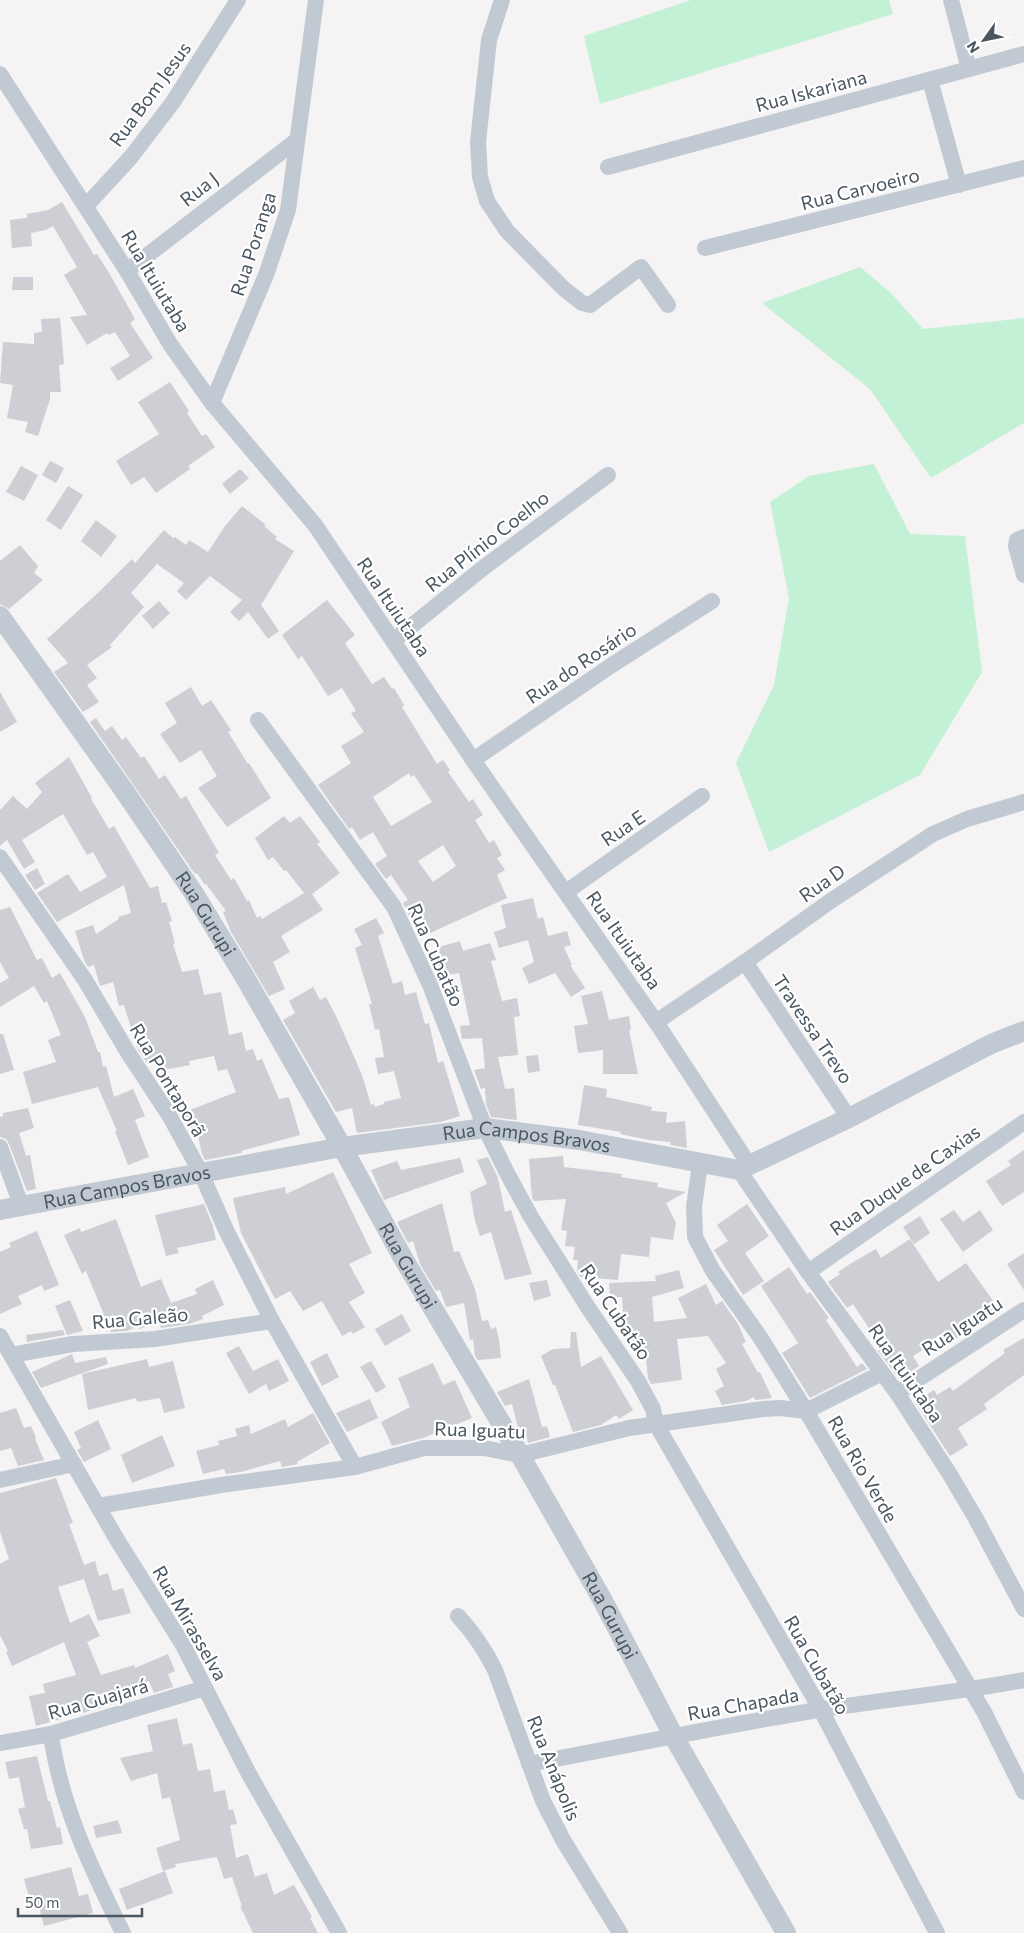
<svg xmlns="http://www.w3.org/2000/svg" width="1024" height="1933" font-family="Commissioner,sans-serif">
	<rect width="100%" height="100%" fill="#f5f3f3"/>
	<g fill="#c3f1d5">
		<path d="M691 0H889L893 14 600 104 584 36Z"/>
		<path d="M860 267 891 293 923 329 1024 318V423L931 478 870 389 762 303Z"/>
		<path d="M874 464 910 534 965 536 982 672 920 775 769 852 736 763 774 685 789 598 770 502 809 476Z"/>
	</g>
	<g fill="#cdcfd5" fill-rule="evenodd">
		<path d="M62 202 94 255 97 254 108 271 135 319 130 323 153 358 118 381 110 368 130 356 115 332 108 335 107 333 87 345 70 317 87 315 64 275 77 267 53 226 46 230 31 233 32 246 12 248 10 220 27 218V214L48 210Z"/>
		<path d="M13 277H33V290H12Z"/>
		<path d="M60 318 64 364 59 365 61 392H50V399L38 436 25 432 28 422 7 418 13 385 0 383 3 342 34 344V333L42 332 41 319Z"/>
		<path d="M170 382 189 411 187 413 202 436 206 434 215 447 188 466 190 469 156 493 144 477 131 485 116 461 159 434 138 402Z"/>
		<path d="M50 461 64 468 56 483 42 475Z"/>
		<path d="M21 466 38 475 24 501 6 492Z"/>
		<path d="M240 469 249 478 230 494 222 484Z"/>
		<path d="M68 486 83 495 61 530 46 520Z"/>
		<path d="M242 506 266 525 264 526 277 537 275 539 294 551 261 605 279 631 268 639 248 612 239 621 230 612 242 600 210 576 186 600 177 591 184 583 157 564 131 593 144 607 110 645 112 647 87 665 97 678 87 685 99 702 83 712 54 672 68 663 47 639 99 592 132 559 135 563 164 530 173 538 175 537 186 545 189 540 208 552 225 526Z"/>
		<path d="M96 520 117 536 101 557 81 541Z"/>
		<path d="M20 545 38 566 34 573 43 580 9 609 0 604V561Z"/>
		<path d="M327 600 355 635 345 643 372 684 384 677 392 689 394 688 404 705 402 707 437 764 443 760 450 770 448 772 469 802 473 799 483 815 475 820 489 843 494 840 502 855 497 858 505 870 497 875 507 898 428 934 418 910 409 916 403 903 408 900 391 875 386 879 375 864 387 856 373 832 360 840 352 827 349 829 318 785 351 763 341 746 364 732 351 713 356 711 342 688 328 696 302 656 298 659 282 635ZM409 773 411 777 414 775 432 802 391 826 373 797ZM443 845 456 866 433 882 418 861Z"/>
		<path d="M159 601 170 613 153 629 142 616Z"/>
		<path d="M191 687 202 706 211 700 231 730 228 732 248 764 249 763 271 798 227 827 198 788 217 776 201 750 180 763 160 734 177 723 165 703Z"/>
		<path d="M0 692 17 722 0 732Z"/>
		<path d="M96 718 105 731 112 726 122 740 126 737 141 758 144 756 159 779 165 775 181 799 186 796 219 853 215 855 231 880 234 878 247 901 249 900 257 918 260 916 262 919 304 893 286 870 284 871 273 857 268 860 255 838 284 816 290 823 300 816 320 842 317 844 340 873 312 894 323 910 281 936 290 952 273 962 285 989 269 996 231 932 223 912 226 911 206 884 205 885 197 873 195 874 90 722Z"/>
		<path d="M69 757 92 798 91 799 109 829 114 826 150 888 158 886 162 903 166 902 172 921 169 922 175 943 173 944 182 972 198 969 204 995 221 992 229 1035 242 1032 246 1051 253 1049 257 1061 262 1059 279 1099 289 1097 300 1135 241 1151 242 1153 205 1160 202 1154 198 1136 193 1138 189 1124 186 1125 180 1114 236 1092 227 1069 218 1071 214 1056 189 1061 190 1065 163 1070 161 1061 147 1063 137 1048 124 1005 119 1006 113 982 100 986 94 965 88 967 84 960 75 931 93 925 96 934 119 919 118 917 131 913 124 885 57 922 37 893 68 874 80 892 107 877 93 852 87 855 63 814 22 840 35 862 24 869 7 840 0 846V810L13 796 27 809 42 792 35 783Z"/>
		<path d="M37 868 45 884 35 890 25 875Z"/>
		<path d="M533 898 538 919 543 917 548 936 567 931 571 945 564 947 572 965H570L585 988 571 997 555 973 529 984 522 968 534 962 528 940 499 948 494 932 506 928 501 905Z"/>
		<path d="M10 907 37 960 42 958 52 978 60 973 85 1017 98 1052H100L103 1067 106 1066 114 1097 133 1089 145 1116 135 1120 149 1157 128 1165 115 1131H117L98 1087 32 1104 23 1072 56 1062 48 1040 61 1035 47 1001 44 1003 34 986 0 1007V983L9 978 0 962V910Z"/>
		<path d="M376 918 384 933 378 936 393 984 402 981 405 995 416 992 425 1024 429 1023 438 1063 443 1061 460 1116 441 1122 357 1133 352 1108 336 1112 283 1020 295 1013 289 1001 313 987 320 1000 326 997 337 1018 362 1075 371 1105 374 1104 375 1107 384 1104V1102L401 1098 394 1071 378 1074 375 1058 384 1057 379 1029 375 1030 369 1004H372L355 948 362 945 354 929Z"/>
		<path d="M460 941 463 951 490 943 496 960 491 961 502 1001 517 998 520 1016 514 1017 518 1055 498 1057 505 1089 514 1088 517 1120 491 1117 486 1104 485 1088 481 1089 474 1070 485 1068 482 1038 462 1039 460 1026 470 1025 459 973 441 976 435 948Z"/>
		<path d="M602 991 609 1020 629 1016 631 1030H629L638 1074H603V1050L578 1053 574 1026 588 1024 581 996Z"/>
		<path d="M0 1034H3L14 1070 0 1074Z"/>
		<path d="M538 1055 540 1071 528 1073 526 1056Z"/>
		<path d="M584 1085 607 1089 606 1097 652 1107 651 1111 667 1112 666 1123 685 1121 687 1148 671 1145 670 1142 649 1140 620 1134 621 1132 578 1125Z"/>
		<path d="M28 1108 34 1128 19 1133 26 1156 30 1155 36 1189 27 1191 9 1144 6 1139 0 1137V1117L3 1116V1113Z"/>
		<path d="M1024 1150V1192L1002 1206 986 1181 1011 1165 1008 1161Z"/>
		<path d="M563 1156 564 1167 622 1174 621 1177 658 1183 657 1187 686 1192 666 1203 676 1223 673 1240 651 1237 649 1257 621 1254 618 1280 580 1277 577 1271 578 1260H573L575 1247 565 1246 567 1231 561 1230 566 1199 534 1201 532 1198 529 1159Z"/>
		<path d="M488 1157 498 1178 505 1212 511 1210 532 1274 505 1280 491 1232 480 1236 475 1221 470 1192 487 1184 477 1160Z"/>
		<path d="M460 1158 464 1172 384 1200 371 1170 397 1161 401 1170Z"/>
		<path d="M333 1172 372 1253 349 1264 365 1293 349 1302 365 1327 353 1334 351 1331 342 1336 322 1301 303 1311 290 1291 275 1299 241 1233 233 1198 285 1187 286 1194Z"/>
		<path d="M442 1203 454 1252 459 1251 475 1289 482 1321 488 1320 491 1329 496 1327 499 1340 501 1358 478 1360 475 1356 473 1339 470 1340 464 1303 446 1307 440 1290 436 1291 420 1264 413 1241 408 1243 397 1222Z"/>
		<path d="M204 1204 213 1226 216 1240 177 1248 179 1253 166 1256 155 1215Z"/>
		<path d="M747 1204 769 1236 745 1253 764 1281 743 1295 714 1250 728 1241 717 1225Z"/>
		<path d="M954 1210 963 1222 980 1210 993 1230 963 1252 940 1219Z"/>
		<path d="M920 1216 930 1233 914 1244 903 1227Z"/>
		<path d="M116 1219 141 1287 161 1279 171 1303 197 1294 195 1289 213 1280 224 1305 202 1316 203 1319 189 1324 161 1328 159 1322 139 1329 138 1326 127 1331 111 1332 86 1271 82 1274 64 1235 80 1228 81 1232Z"/>
		<path d="M37 1231 59 1285 44 1291 42 1285 18 1296 22 1304 0 1314V1252L11 1247 9 1243Z"/>
		<path d="M910 1239 938 1282 966 1263 999 1309 954 1340 947 1330 924 1345 926 1348 913 1356 919 1366 899 1379 878 1351 882 1348 853 1304 847 1308 828 1282 840 1274 838 1272 850 1264 876 1249 881 1258Z"/>
		<path d="M1024 1253V1290L1007 1264Z"/>
		<path d="M789 1267 807 1294 810 1292 829 1318 826 1320 857 1367 862 1363 867 1369 810 1398 782 1353 798 1343 761 1286Z"/>
		<path d="M679 1270 684 1288 652 1297 654 1322 687 1318 678 1298 706 1284 716 1305 722 1301 738 1324 746 1342 742 1344 758 1373 760 1372 772 1398 755 1400 754 1397 746 1401 722 1405 715 1391 724 1386 716 1369 726 1363 708 1336 677 1339 682 1380 651 1384 648 1378 644 1341 629 1343 627 1321 624 1322 622 1297 610 1298 609 1283 656 1281 655 1276Z"/>
		<path d="M547 1280 551 1296 534 1301 529 1283Z"/>
		<path d="M70 1300 83 1331 67 1335 55 1306Z"/>
		<path d="M402 1314 411 1331 385 1346 375 1329Z"/>
		<path d="M63 1330 65 1335 27 1342 26 1335Z"/>
		<path d="M571 1332H576L581 1367 601 1356 633 1410 619 1419 616 1415 601 1425 573 1432 555 1385H553L541 1356 553 1349 570 1348Z"/>
		<path d="M1024 1338V1375L984 1404 987 1409 958 1428 968 1445 950 1456 915 1402 934 1390 937 1395 950 1387 953 1391 1005 1353 1003 1350Z"/>
		<path d="M239 1346 253 1371 278 1359 289 1381 269 1391 266 1384 249 1394 226 1353Z"/>
		<path d="M327 1353 339 1377 322 1386 310 1362Z"/>
		<path d="M72 1354 75 1363 106 1357 108 1364 41 1388 32 1372Z"/>
		<path d="M147 1359 149 1367 173 1361 185 1408 164 1413 160 1398 137 1402 136 1398 88 1410 82 1374Z"/>
		<path d="M371 1361 386 1387 376 1393 360 1367Z"/>
		<path d="M433 1363 443 1385 455 1380 472 1418 423 1438 392 1446 381 1422 410 1407 398 1378Z"/>
		<path d="M529 1379 542 1427 547 1426 550 1437 528 1443 524 1427 518 1428 512 1404 505 1406 497 1392Z"/>
		<path d="M370 1399 378 1418 347 1432 336 1413Z"/>
		<path d="M16 1408 24 1428 31 1426 36 1438 35 1439 44 1460 18 1466 11 1448 0 1451V1413Z"/>
		<path d="M313 1413 330 1443 297 1462 298 1464 282 1467 280 1461 241 1472 226 1474 224 1469 203 1474 196 1451 219 1445 218 1441 237 1436 235 1429 249 1425 251 1434 285 1419 288 1427Z"/>
		<path d="M98 1420 111 1449 84 1462 77 1450 81 1448 74 1432Z"/>
		<path d="M162 1435 175 1466 132 1483 121 1455Z"/>
		<path d="M56 1478 73 1523 69 1524 84 1565 95 1561 99 1576 108 1573 113 1591 123 1588 131 1613 98 1621 84 1579 58 1587 70 1623 89 1614 100 1636 87 1642 101 1675 134 1665 135 1668 168 1654 175 1671 168 1674 173 1687 154 1693 149 1681 117 1689 121 1702 36 1726 29 1696 45 1693 43 1684 76 1675 64 1642 12 1666 6 1652 8 1651 0 1635V1564L9 1559 0 1532V1493Z"/>
		<path d="M177 1718 183 1745 192 1743 198 1771 210 1769 214 1792 225 1790 229 1810 233 1809 237 1824 230 1825 236 1858 248 1854 255 1877 267 1873 274 1895 294 1885 312 1917 310 1918 318 1933H253L240 1906H242L232 1877 224 1879 217 1857 175 1864 176 1867 163 1871 156 1848 180 1840 170 1797 162 1799 157 1773 131 1781 120 1758 153 1751 147 1725Z"/>
		<path d="M37 1756 48 1801H50L57 1828 60 1827 63 1844 31 1849 27 1829H24L18 1809 25 1807 19 1777 9 1779 5 1762Z"/>
		<path d="M118 1820 122 1833 96 1838 93 1826Z"/>
		<path d="M71 1867 79 1896 88 1894 93 1913 44 1926 37 1899 30 1901 24 1879Z"/>
		<path d="M165 1871 173 1893 127 1910 119 1889Z"/>
	</g>
	<g fill="none" stroke-linecap="round" stroke-linejoin="round">
		<g stroke="#c1cad2" stroke-width="16">
			<path d="M502 0 489 40 478 142 480 177 487 201 507 231 563 288 582 303 590 305 641 267 668 305"/>
			<path d="M951 0 969 69"/>
			<path d="M0 74 127 271 170 344 212 403 315 525 473 760 656 1022 750 1166"/>
			<path d="M930 80 959 185"/>
			<path d="M608 167 1024 54"/>
			<path d="M86 206 131 157 173 102 238 0"/>
			<path d="M705 248 1024 168"/>
			<path d="M127 271 297 140"/>
			<path d="M212 403 266 275 288 210 316 0"/>
			<path d="M1024 537 1017 540 1016 546 1024 575"/>
			<path d="M393 641 483 568 608 475"/>
			<path d="M258 720 394 907 430 985 485 1128 507 1173 531 1217 589 1309 638 1381 653 1409 656 1424 821 1710 937 1933"/>
			<path d="M473 760 612 665 712 601"/>
			<path d="M0 857 85 980 127 1051 169 1115 201 1173 226 1230 272 1321 355 1467"/>
			<path d="M566 892 702 796"/>
			<path d="M745 962 849 1118"/>
			<path d="M656 1022 745 962 832 900 933 834 967 819 1024 802"/>
			<path d="M0 1147 21 1205"/>
			<path d="M700 1164 694 1207 695 1237 713 1271 760 1337 806 1411 984 1712 1024 1792"/>
			<path d="M739 1170 808 1272 897 1393 949 1473 975 1517 1024 1609"/>
			<path d="M808 1272 1024 1122"/>
			<path d="M0 1336 116 1538 183 1645 249 1774 339 1933"/>
			<path d="M11 1355 73 1344 155 1339 272 1321"/>
			<path d="M897 1393 1024 1310"/>
			<path d="M0 1480 74 1464"/>
			<path d="M98 1506 221 1485 355 1467 424 1448H484L520 1455 629 1428 763 1409 780 1408 806 1411 882 1373"/>
			<path d="M458 1616C474 1633 485 1650 495 1670L543 1801 563 1840 620 1933"/>
			<path d="M51 1734C60 1804 92 1870 123 1933"/>
			<path d="M0 1743 51 1734 205 1688"/>
			<path d="M529 1764C625 1746 721 1726 818 1710 887 1699 956 1693 1024 1680"/>
		</g>
		<g stroke="#c1cad2" stroke-width="20">
			<path id="s1" d="M0 616 123 789 193 892 243 974 342 1147 403 1258 520 1455 602 1599 674 1737 786 1933"/>
			<path id="s2" d="M0 1210 342 1147 485 1128 579 1140 739 1170 849 1118 991 1044 1024 1031"/>
		</g>
	</g>
	<g text-anchor="middle" stroke-width="4.5" stroke-linejoin="round" paint-order="stroke">
		<g font-size="19" fill="#4a5661" stroke="#fff">
			<text transform="translate(811 91) rotate(-15)" y="7">Rua Iskariana</text>
			<text transform="translate(150 94) rotate(-54)" y="7">Rua Bom Jesus</text>
			<text transform="translate(199 189) rotate(-38)" y="7">Rua J</text>
			<text transform="translate(860 189) rotate(-14)" y="7">Rua Carvoeiro</text>
			<text transform="translate(253 244) rotate(-72)" y="7">Rua Poranga</text>
			<text transform="translate(156 281) rotate(59)" y="7">Rua Ituiutaba</text>
			<text transform="translate(487 541) rotate(-38)" y="7">Rua Plínio Coelho</text>
			<text transform="translate(394 607) rotate(56)" y="7">Rua Ituiutaba</text>
			<text transform="translate(581 663) rotate(-34)" y="7">Rua do Rosário</text>
			<text transform="translate(623 828) rotate(-34)" y="7">Rua E</text>
			<text transform="translate(822 883) rotate(-35)" y="7">Rua D</text>
			<text dy="7" stroke="none"><textPath href="#s1" startOffset="362">Rua Gurupi</textPath></text>
			<text transform="translate(624 940) rotate(55)" y="7">Rua Ituiutaba</text>
			<text transform="translate(436 955) rotate(66)" y="7">Rua Cubatão</text>
			<text transform="translate(813 1029) rotate(56)" y="7">Travessa Trevo</text>
			<text transform="translate(168 1080) rotate(59)" y="7">Rua Pontaporã</text>
			<text dy="7" stroke="none"><textPath href="#s2" startOffset="534">Rua Campos Bravos</textPath></text>
			<text transform="translate(905 1180) rotate(-35)" y="7">Rua Duque de Caxias</text>
			<text dy="7" stroke="none"><textPath href="#s2" startOffset="129">Rua Campos Bravos</textPath></text>
			<text dy="7" stroke="none"><textPath href="#s1" startOffset="768">Rua Gurupi</textPath></text>
			<text transform="translate(616 1312) rotate(56)" y="7">Rua Cubatão</text>
			<text transform="translate(140 1318) rotate(-5)" y="7">Rua Galeão</text>
			<text transform="translate(962 1326) rotate(-33)" y="7">Rua Iguatu</text>
			<text transform="translate(906 1373) rotate(55)" y="7">Rua Ituiutaba</text>
			<text transform="translate(480 1430) rotate(2)" y="7">Rua Iguatu</text>
			<text transform="translate(863 1469) rotate(60)" y="7">Rua Rio Verde</text>
			<text dy="7" stroke="none"><textPath href="#s1" startOffset="1172">Rua Gurupi</textPath></text>
			<text transform="translate(190 1623) rotate(60)" y="7">Rua Mirasselva</text>
			<text transform="translate(817 1665) rotate(60)" y="7">Rua Cubatão</text>
			<text transform="translate(98 1699) rotate(-16)" y="7">Rua Guajará</text>
			<text transform="translate(743 1704) rotate(-10)" y="7">Rua Chapada</text>
			<text transform="translate(554 1768) rotate(68)" y="7">Rua Anápolis</text>
		</g>
	</g>
	<g transform="translate(984 40) rotate(237)" stroke="#ffffff" stroke-width="4" paint-order="stroke">
	<path d="M0-4L9 19L0 12L-9 19Z" fill="#4a5661"/>
	<text y="-8" font-size="14" font-weight="bold" text-anchor="middle" fill="#4a5661">N</text>
	</g>
	<path d="M18 1908v8h124v-8" fill="none" stroke="#4a5661" stroke-width="2.5"/>
	<text x="25" y="1908" font-size="15" fill="#4a5661" stroke="#ffffff" stroke-width="4" paint-order="stroke">50 m</text>
</svg>
